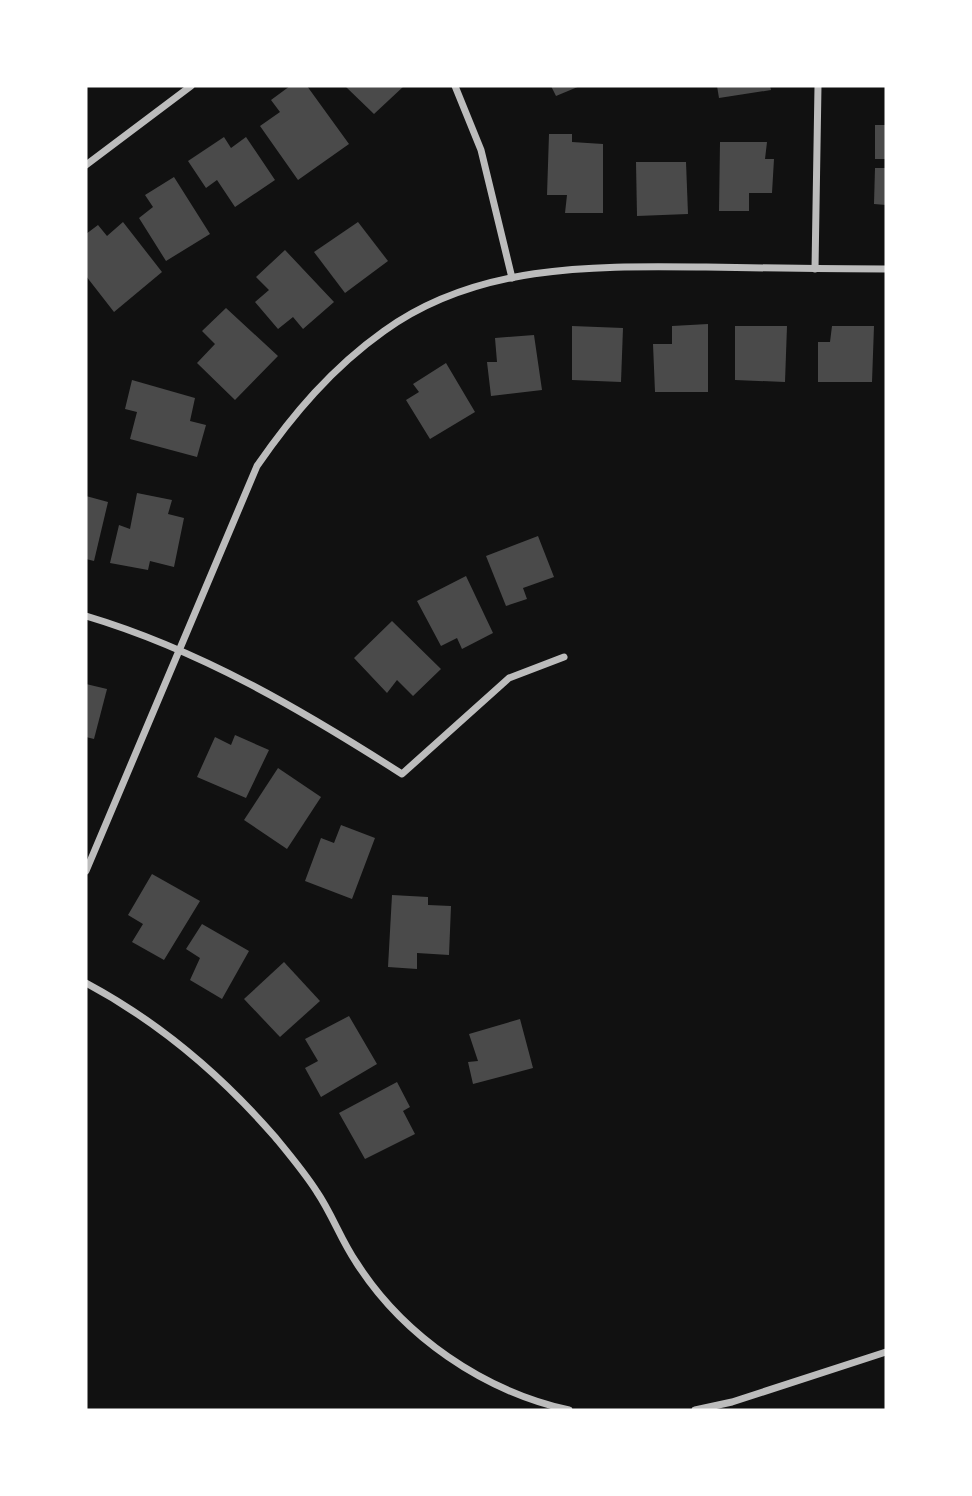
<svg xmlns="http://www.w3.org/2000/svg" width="972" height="1496" font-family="'Exo 2',sans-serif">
	<rect width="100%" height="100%" fill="#111"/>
	<g fill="#4a4a4a">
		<path d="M290 86H307L349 144 298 180 260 126 280 112 271 100Z"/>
		<path d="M345 86H404L374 114Z"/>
		<path d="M551 86H580L556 96Z"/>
		<path d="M717 86H770L771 90 719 98Z"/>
		<rect x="875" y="125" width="11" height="34"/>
		<path d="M549 134H572V142L603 144V213H565L567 195H547Z"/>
		<path d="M224 137 231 148 246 137 275 180 235 207 217 180 206 188 188 161Z"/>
		<path d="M720 142H767L765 159H774L772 193H749V211H719Z"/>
		<path d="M636 162H686L688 214 637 216Z"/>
		<path d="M875 168H886V205L874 204Z"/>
		<path d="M174 177 210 234 166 261 139 218 153 207 145 195Z"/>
		<path d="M123 222 162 272 114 312 86 276V234L98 225 107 236Z"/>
		<path d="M358 222 388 261 345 293 314 252Z"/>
		<path d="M285 250 334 302 303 329 293 317 278 329 255 302 269 290 256 277Z"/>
		<path d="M226 308 278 356 235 400 197 363 215 344 202 331Z"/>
		<path d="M708 324V392H655L653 344H672V326Z"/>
		<path d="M572 326 623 328 621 382 572 380Z"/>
		<path d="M735 326H787L785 382 735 380Z"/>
		<path d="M832 326H874L872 382H818V342H830Z"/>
		<path d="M534 335 542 390 491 396 487 362H497L495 338Z"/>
		<path d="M446 363 475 412 430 439 406 400 419 392 413 384Z"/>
		<path d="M132 380 195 398 190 421 206 425 197 457 130 439 137 412 125 409Z"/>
		<path d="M137 493 172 500 168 514 184 518 174 567 150 561 148 570 110 563 119 525 130 529Z"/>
		<path d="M86 496 108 502 94 561 86 559Z"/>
		<path d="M538 536 554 577 523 588 527 599 506 606 486 556Z"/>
		<path d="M466 576 493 633 462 649 457 638 441 646 417 601Z"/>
		<path d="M392 621 441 669 413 696 397 680 387 693 354 658Z"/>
		<path d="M86 684 107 689 94 739 86 737Z"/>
		<path d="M235 735 269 750 246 798 197 777 215 737 231 745Z"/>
		<path d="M278 768 321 797 287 849 244 820Z"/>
		<path d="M341 825 375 838 352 899 305 881 321 838 334 843Z"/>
		<path d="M152 874 200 901 164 960 132 942 143 924 128 915Z"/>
		<path d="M392 895 428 897V905L451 906 449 955 417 953V969L388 967Z"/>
		<path d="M202 924 249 951 222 999 190 980 200 958 186 949Z"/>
		<path d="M284 962 320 1001 280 1037 244 999Z"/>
		<path d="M349 1016 377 1064 321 1097 305 1068 318 1061 305 1039Z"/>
		<path d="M520 1019 533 1068 473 1084 468 1062 478 1061 469 1034Z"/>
		<path d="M397 1082 410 1107 403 1111 415 1134 365 1159 339 1113Z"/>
	</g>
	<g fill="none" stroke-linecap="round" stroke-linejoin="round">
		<g stroke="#bcbcbc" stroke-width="7">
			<path d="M455 86 481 150 512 278"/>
			<path d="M86 165 191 86"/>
			<path d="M815 269 818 86"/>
			<path d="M86 616C200 650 302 710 402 774L509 678 564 657"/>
			<path d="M86 871 257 466C293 414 332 368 384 331 478 263 595 266 706 267 766 268 826 269 886 269"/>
			<path d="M86 983C157 1021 222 1076 275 1137 289 1154 305 1173 317 1192 332 1214 341 1240 356 1262 403 1336 483 1391 569 1410"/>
			<path d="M695 1410 732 1402 886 1352"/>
		</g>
	</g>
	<rect width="972" height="1496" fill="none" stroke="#ffffff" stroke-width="175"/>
</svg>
